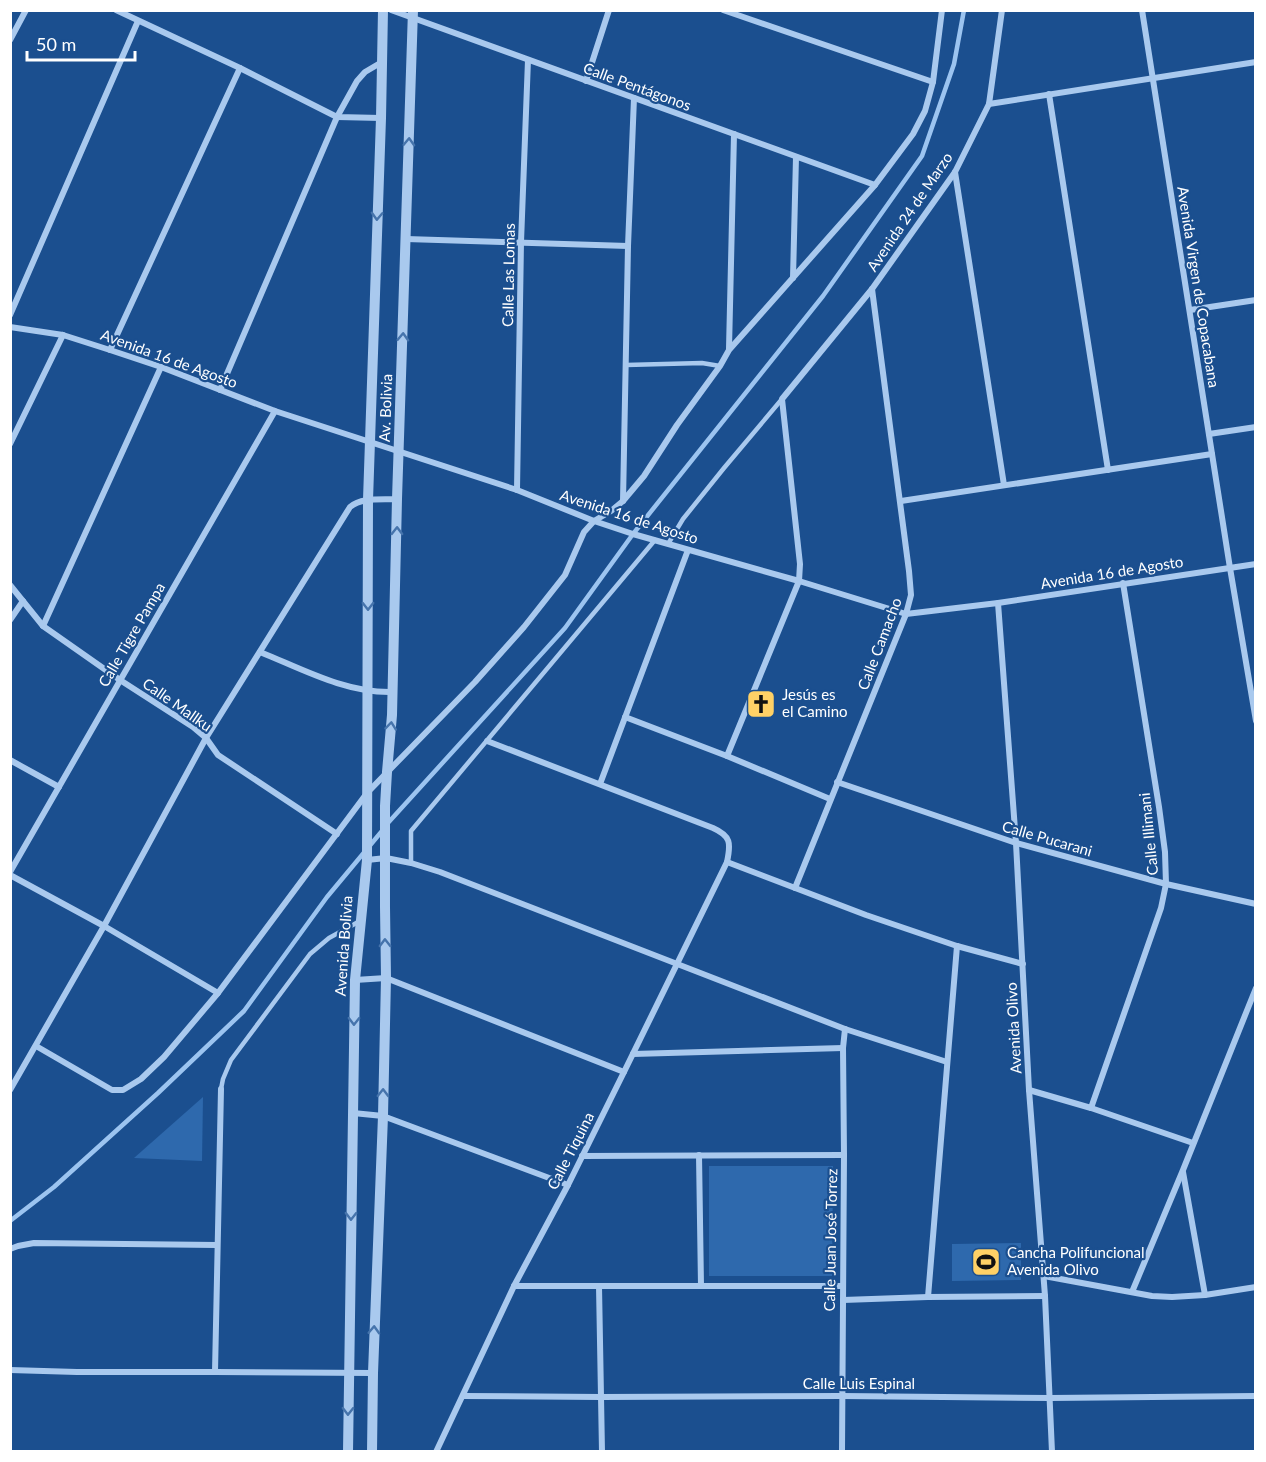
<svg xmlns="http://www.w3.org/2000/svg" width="1266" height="1462" font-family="Lato,sans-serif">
	<rect width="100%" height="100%" fill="#1b4f8f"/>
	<g fill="#2e69ad">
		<path d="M203 1097 202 1161 134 1158Z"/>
		<path d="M709 1166H833L832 1276H709Z"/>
		<path d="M1021 1243V1280L952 1281V1244Z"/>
	</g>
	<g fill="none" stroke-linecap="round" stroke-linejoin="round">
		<g stroke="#9cc4f0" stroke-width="4.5">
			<path d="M387 824 565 628 633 534 823 296 922 156 954 64 964 10"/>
			<path d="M10 1221 54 1187 158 1093 244 1011 327 897 382 831"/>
		</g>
		<g stroke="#a9c9ee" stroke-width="4.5">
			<path d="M626 365 702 363 720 366"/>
			<path d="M668 544 683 519 724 468 782 399"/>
			<path d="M411 863V831L655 540"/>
			<path d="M221 1089 223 1079 231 1060 310 954 329 938 360 921"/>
		</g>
		<g stroke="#a9c9ee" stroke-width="6">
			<path d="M116 10 240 68 337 117 381 118"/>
			<path d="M391 10 875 185"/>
			<path d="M723 10 933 82"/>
			<path d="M1142 10 1230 568 1256 721"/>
			<path d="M10 40 26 10"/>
			<path d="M586 81 609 10"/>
			<path d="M1049 94 1108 470"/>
			<path d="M989 104 1256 62"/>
			<path d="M955 172 1004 485"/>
			<path d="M406 239 628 246"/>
			<path d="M793 278 796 157"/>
			<path d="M1190 310 1256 300"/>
			<path d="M10 315 138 21"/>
			<path d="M10 327 63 335 110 350 161 367 275 411 517 490 594 521 633 534 799 581 906 614 998 603 1256 564"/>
			<path d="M729 349 734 134"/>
			<path d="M110 350 240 68"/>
			<path d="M220 390 337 117 357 81 365 72 382 62"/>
			<path d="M1209 434 1256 427"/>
			<path d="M10 444 63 335"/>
			<path d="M517 490 521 242 528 60"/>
			<path d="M623 501 628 246 634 98"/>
			<path d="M901 501 1212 454"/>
			<path d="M10 585 43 626 120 680 193 727 206 738 218 755 337 834"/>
			<path d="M998 603 1016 843 1029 1090 1045 1296 1052 1452"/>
			<path d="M10 620 23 601"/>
			<path d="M43 626 161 367"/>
			<path d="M260 652C302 669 345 693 392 692"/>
			<path d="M625 717 727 756 830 799"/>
			<path d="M727 756 799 581 800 564 782 399 872 289 955 172 989 104 1002 10"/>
			<path d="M10 760 59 787"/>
			<path d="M837 782 1016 843 1166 884 1256 904"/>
			<path d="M600 784 688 550"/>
			<path d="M367 860 386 858 411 863 440 872 845 1029 947 1062"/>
			<path d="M727 862 866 915 957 946 1023 964"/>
			<path d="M10 872 275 411"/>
			<path d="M10 875 104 926 218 993"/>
			<path d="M795 888 906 614 911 595 909 571 872 289"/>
			<path d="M355 980 386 978 624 1072"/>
			<path d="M36 1046 112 1090H123L141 1079 164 1057 218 993 367 793 475 682 524 627 565 575 584 532 594 521 611 511 623 501 644 476 677 425 720 366 729 350 875 185 913 134 925 111 933 82 942 10"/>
			<path d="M633 1054 843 1048"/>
			<path d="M10 1090 104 926 206 738 350 507C362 497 381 500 397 499"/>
			<path d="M1029 1090 1091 1108 1193 1143"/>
			<path d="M1091 1108 1161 908 1166 884 1165 852 1159 807 1123 583"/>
			<path d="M353 1113 383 1116 568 1185"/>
			<path d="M699 1155 701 1286"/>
			<path d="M582 1156 844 1155"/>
			<path d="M1183 1172 1205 1295"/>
			<path d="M10 1249 18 1246 34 1243 217 1245"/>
			<path d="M1044 1276 1152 1296 1172 1297 1205 1295 1256 1287"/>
			<path d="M514 1286H842"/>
			<path d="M599 1286 602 1452"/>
			<path d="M1132 1292 1183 1170 1256 988"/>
			<path d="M928 1297 957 946"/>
			<path d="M843 1300 928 1297 1045 1296"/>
			<path d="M10 1370 77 1372H215L221 1089"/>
			<path d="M215 1372 373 1373"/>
			<path d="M463 1396 601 1397 842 1396 1050 1398 1256 1396"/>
			<path d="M436 1452 514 1286 568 1185 624 1072 727 862C731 843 731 836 713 828L487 741"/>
			<path d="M842 1452 844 1155 843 1048 845 1029"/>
		</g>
		<g stroke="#a9c9ee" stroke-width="10">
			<path d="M348 1452 355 980 367 860 368 500 381 118 383 10"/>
			<path d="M372 1452 373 1373 383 1116 386 978 385 907V806L387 772 392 715 397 499 413 10"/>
		</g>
	</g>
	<defs><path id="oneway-chevron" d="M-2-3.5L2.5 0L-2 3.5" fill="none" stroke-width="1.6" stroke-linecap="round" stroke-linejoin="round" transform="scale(1.5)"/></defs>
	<g stroke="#4674ac">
		<use href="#oneway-chevron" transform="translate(409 142) rotate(-88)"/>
		<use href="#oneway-chevron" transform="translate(377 216) rotate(92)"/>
		<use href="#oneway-chevron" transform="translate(403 337) rotate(-88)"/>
		<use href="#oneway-chevron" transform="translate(397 531) rotate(-89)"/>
		<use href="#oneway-chevron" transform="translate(368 606) rotate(90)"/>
		<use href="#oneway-chevron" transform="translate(391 726) rotate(-84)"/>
		<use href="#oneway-chevron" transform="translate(385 943) rotate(-91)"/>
		<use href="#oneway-chevron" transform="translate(354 1021) rotate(91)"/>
		<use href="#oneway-chevron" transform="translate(383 1093) rotate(-89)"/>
		<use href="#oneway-chevron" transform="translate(351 1216) rotate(91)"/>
		<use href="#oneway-chevron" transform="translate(374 1330) rotate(-88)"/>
		<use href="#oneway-chevron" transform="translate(348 1411) rotate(91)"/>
	</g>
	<defs>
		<g id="church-square" transform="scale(1.5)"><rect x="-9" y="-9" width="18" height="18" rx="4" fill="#ffd166" stroke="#1b4f8f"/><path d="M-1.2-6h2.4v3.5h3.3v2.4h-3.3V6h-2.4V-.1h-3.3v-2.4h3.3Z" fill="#111"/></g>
		<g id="stadium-square" transform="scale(1.5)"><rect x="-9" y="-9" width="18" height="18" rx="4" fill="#ffd166" stroke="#1b4f8f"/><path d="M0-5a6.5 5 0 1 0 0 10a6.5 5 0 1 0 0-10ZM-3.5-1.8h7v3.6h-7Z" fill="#111"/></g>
	</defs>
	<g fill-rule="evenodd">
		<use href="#church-square" x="761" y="704"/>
		<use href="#stadium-square" x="986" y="1262"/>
	</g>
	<g text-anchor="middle" stroke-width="4.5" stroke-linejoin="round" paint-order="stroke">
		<g font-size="15" fill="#fff" stroke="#1b4f8f">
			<text transform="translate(637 87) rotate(20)" y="5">Calle Pentágonos</text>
			<text transform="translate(910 212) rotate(-56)" y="5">Avenida 24 de Marzo</text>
			<text transform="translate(509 275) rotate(-89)" y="5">Calle Las Lomas</text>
			<text transform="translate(1198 287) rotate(81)" y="5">Avenida Virgen de Copacabana</text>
			<text transform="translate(169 359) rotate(20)" y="5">Avenida 16 de Agosto</text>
			<text transform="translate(386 408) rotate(-88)" y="5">Av. Bolivia</text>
			<text transform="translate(629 517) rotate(18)" y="5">Avenida 16 de Agosto</text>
			<text transform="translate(1112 573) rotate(-9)" y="5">Avenida 16 de Agosto</text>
			<text transform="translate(132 635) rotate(-60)" y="5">Calle Tigre Pampa</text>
			<text transform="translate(880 644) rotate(-69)" y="5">Calle Camacho</text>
			<text transform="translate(177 705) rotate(35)" y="5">Calle Mallku</text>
			<text transform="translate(1149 834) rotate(-96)" y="5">Calle Illimani</text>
			<text transform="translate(1047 839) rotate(16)" y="5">Calle Pucarani</text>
			<text transform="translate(344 946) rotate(-86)" y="5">Avenida Bolivia</text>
			<text transform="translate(1014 1028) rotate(-93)" y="5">Avenida Olivo</text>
			<text transform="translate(571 1151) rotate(-63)" y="5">Calle Tiquina</text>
			<text transform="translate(831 1240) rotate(-89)" y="5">Calle Juan José Torrez</text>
			<text x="859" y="1389">Calle Luis Espinal</text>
		</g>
		<g font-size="15" fill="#fff" stroke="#1b4f8f" text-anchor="start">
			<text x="782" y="700">Jesús es<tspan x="782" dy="17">el Camino</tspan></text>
			<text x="1007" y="1258">Cancha Polifuncional<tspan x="1007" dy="17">Avenida Olivo</tspan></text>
		</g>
	</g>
	<rect width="1266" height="1462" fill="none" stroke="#ffffff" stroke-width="24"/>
	<path d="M27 51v9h108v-9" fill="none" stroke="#ffffff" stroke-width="3"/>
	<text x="36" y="51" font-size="18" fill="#ffffff" stroke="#1b4f8f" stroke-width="4.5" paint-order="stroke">50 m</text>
</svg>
